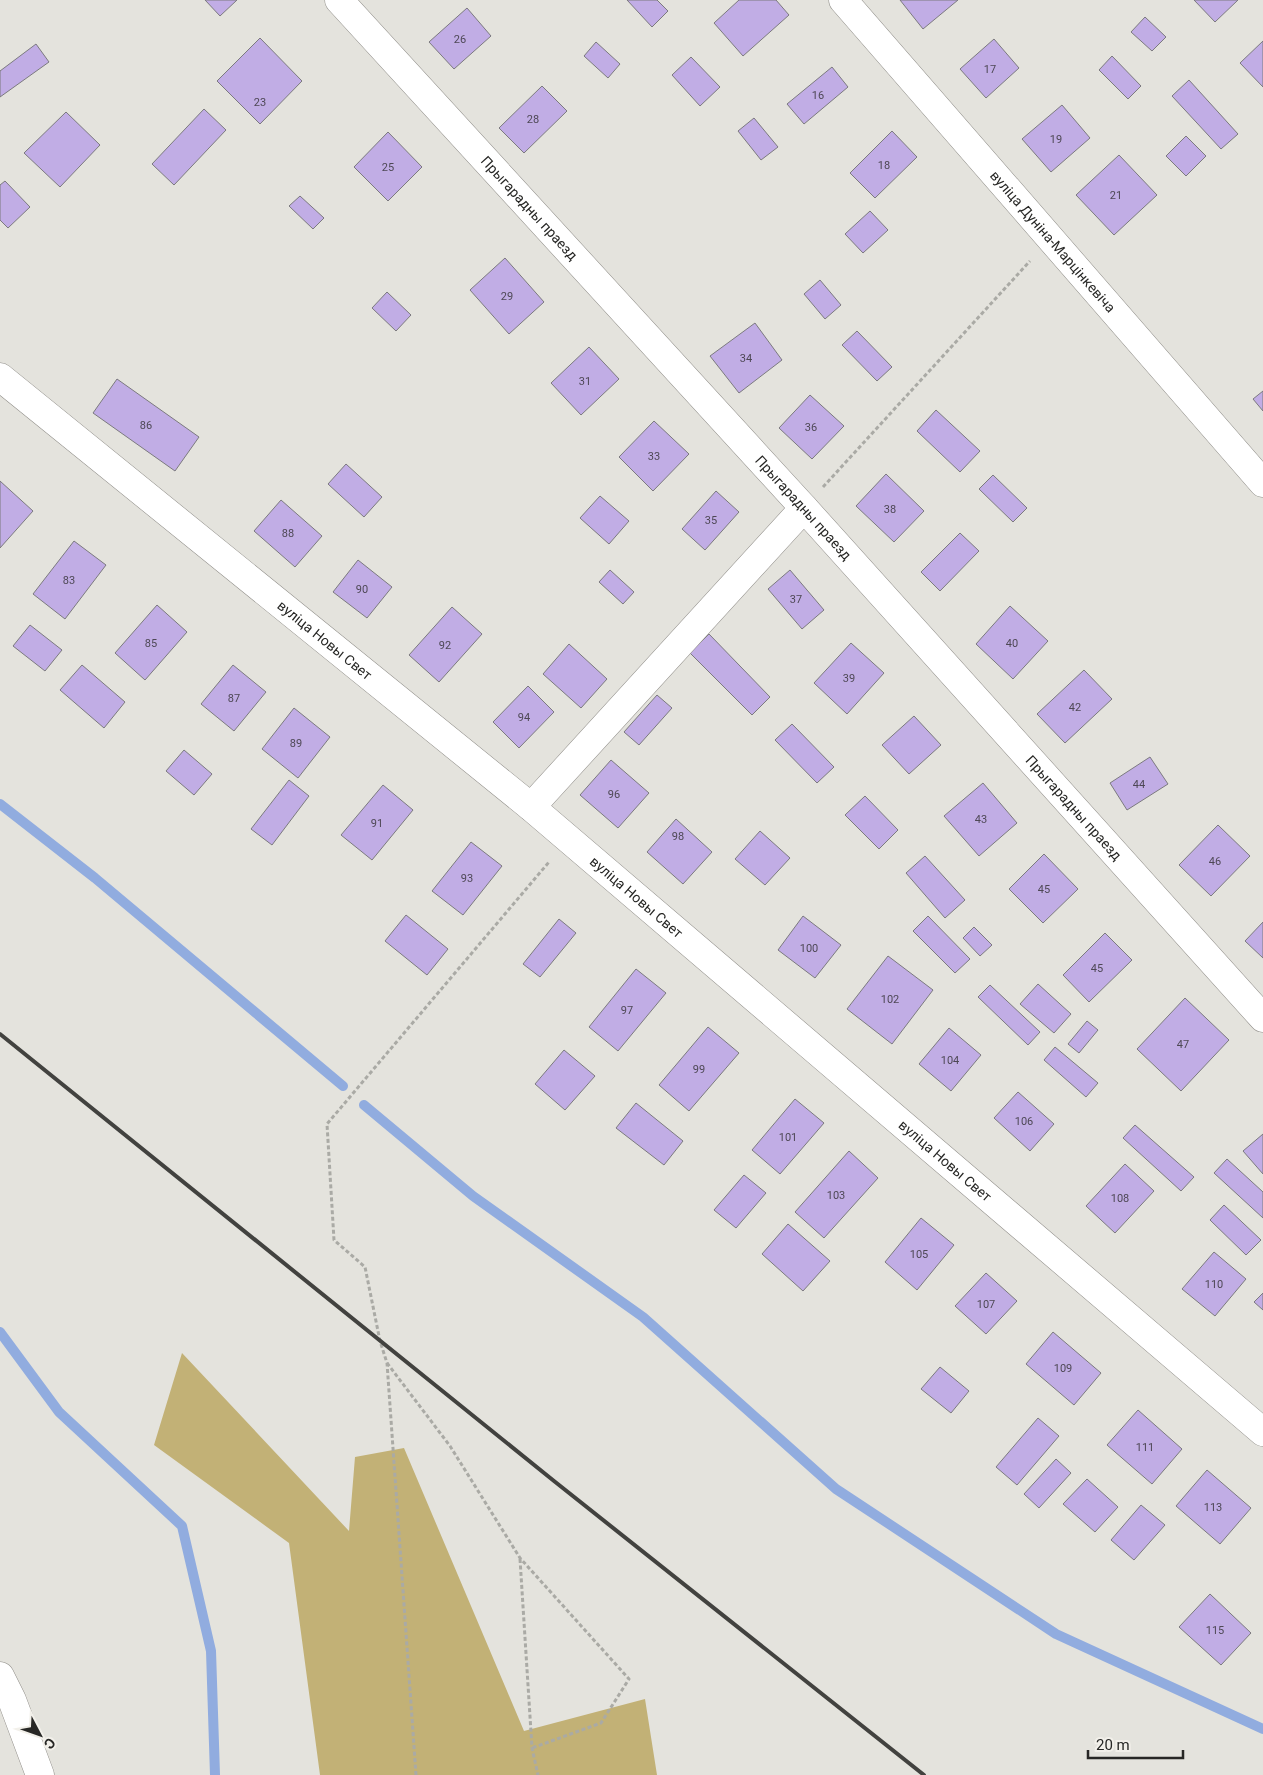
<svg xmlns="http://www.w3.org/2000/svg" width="1263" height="1775" font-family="Roboto,sans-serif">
	<rect width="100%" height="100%" fill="#e4e3dd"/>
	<path fill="#c2b176" d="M182 1353 349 1531 355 1457 404 1448 524 1731 645 1699 657 1775H320L289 1543 154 1445Z"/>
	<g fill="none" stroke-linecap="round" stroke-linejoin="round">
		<g stroke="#91acdf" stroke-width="10">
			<path d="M0 804 95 878 343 1086"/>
			<path d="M364 1105 473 1196 643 1317 836 1489 1056 1634 1263 1729"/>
			<path d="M0 1332 59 1412 182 1526 211 1651 215 1775"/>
		</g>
	</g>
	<g fill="#c1ade5" stroke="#7c7a7f">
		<path d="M205 0H237L220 16Z"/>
		<path d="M627 0H657L668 11 652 27Z"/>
		<path d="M739 0H776L789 15 743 56 714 23Z"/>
		<path d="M900 0H958L923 29Z"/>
		<path d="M1194 0H1238L1215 22Z"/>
		<path d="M467 8 491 36 454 69 429 42Z"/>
		<path d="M1145 17 1166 37 1152 51 1131 32Z"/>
		<path d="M260 38 302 81 260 124 217 81Z"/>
		<path d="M994 39 1019 68 986 98 960 69Z"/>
		<path d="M1263 41V87L1240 63Z"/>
		<path d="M596 42 620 64 608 78 584 56Z"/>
		<path d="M36 44 49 62 0 97V71Z"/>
		<path d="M1112 56 1141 86 1128 99 1099 70Z"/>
		<path d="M691 57 720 87 700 106 672 75Z"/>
		<path d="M832 67 848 87 804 124 787 104Z"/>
		<path d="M1189 80 1238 134 1221 149 1172 96Z"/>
		<path d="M542 86 567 111 524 153 499 128Z"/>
		<path d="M1062 105 1090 138 1051 172 1022 139Z"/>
		<path d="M204 109 226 130 174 185 152 164Z"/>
		<path d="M66 112 100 145 60 187 24 153Z"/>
		<path d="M754 118 778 147 761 160 738 131Z"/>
		<path d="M892 131 917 157 875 198 850 173Z"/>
		<path d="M388 132 422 167 388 201 354 167Z"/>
		<path d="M1186 136 1206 156 1186 176 1166 156Z"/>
		<path d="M1119 155 1157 195 1114 235 1076 195Z"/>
		<path d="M5 181 30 207 8 228 0 220V185Z"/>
		<path d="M300 196 324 218 313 229 289 206Z"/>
		<path d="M870 211 888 230 863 253 845 234Z"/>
		<path d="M505 258 544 302 509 334 470 290Z"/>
		<path d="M820 280 841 305 825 319 804 294Z"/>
		<path d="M387 292 411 315 396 331 372 308Z"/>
		<path d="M755 323 782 360 739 393 710 356Z"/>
		<path d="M857 331 892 367 877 381 842 345Z"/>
		<path d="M589 347 619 379 581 415 551 383Z"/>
		<path d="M117 379 199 437 175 471 93 413Z"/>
		<path d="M1263 391V411L1253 399Z"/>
		<path d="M810 395 844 426 812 459 779 428Z"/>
		<path d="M936 410 980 451 960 472 917 431Z"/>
		<path d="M654 421 689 454 653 491 619 457Z"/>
		<path d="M346 464 382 497 364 517 328 484Z"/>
		<path d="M886 474 924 511 894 542 856 506Z"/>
		<path d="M993 475 1027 508 1013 522 979 489Z"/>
		<path d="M0 481 33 511 0 548Z"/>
		<path d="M716 491 739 512 705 550 682 529Z"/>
		<path d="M600 496 629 521 609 544 580 518Z"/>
		<path d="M281 500 322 536 295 567 254 531Z"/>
		<path d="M960 533 979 551 940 591 921 572Z"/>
		<path d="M74 541 106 565 65 619 33 594Z"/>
		<path d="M358 560 392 587 367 618 333 592Z"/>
		<path d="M610 570 634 592 623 604 599 582Z"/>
		<path d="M790 570 824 610 802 629 768 589Z"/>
		<path d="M157 605 187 632 145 680 115 653Z"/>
		<path d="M1010 606 1048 641 1013 679 976 644Z"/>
		<path d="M452 607 482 634 439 682 409 655Z"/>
		<path d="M30 625 62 650 45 671 13 646Z"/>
		<path d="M709 634 770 697 752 715 690 653Z"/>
		<path d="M851 643 884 673 847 714 814 683Z"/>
		<path d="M569 644 607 679 581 708 543 674Z"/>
		<path d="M82 665 125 702 104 728 60 690Z"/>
		<path d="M233 665 266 692 234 731 201 704Z"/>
		<path d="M1084 670 1112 699 1065 743 1037 714Z"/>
		<path d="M528 686 554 712 519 748 493 722Z"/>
		<path d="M657 695 672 708 639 745 624 732Z"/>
		<path d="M294 708 330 737 298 778 262 749Z"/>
		<path d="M914 716 941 745 909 774 882 745Z"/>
		<path d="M792 724 834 767 817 783 775 740Z"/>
		<path d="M184 750 212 774 194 795 166 771Z"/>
		<path d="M1150 757 1168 784 1127 810 1110 783Z"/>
		<path d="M611 760 649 793 618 828 580 795Z"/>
		<path d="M289 780 309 796 272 845 251 829Z"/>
		<path d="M983 783 1017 823 979 856 944 816Z"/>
		<path d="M383 785 413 810 372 860 341 835Z"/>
		<path d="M865 796 898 830 879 849 845 815Z"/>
		<path d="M676 819 712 852 683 884 647 852Z"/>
		<path d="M1218 825 1250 856 1211 896 1179 865Z"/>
		<path d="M760 831 790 858 765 885 735 859Z"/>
		<path d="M471 842 502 866 463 915 432 891Z"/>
		<path d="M1044 854 1078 889 1043 923 1009 889Z"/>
		<path d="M925 856 965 900 945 918 906 873Z"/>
		<path d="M406 915 448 949 427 975 385 941Z"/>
		<path d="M803 916 841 945 815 978 778 950Z"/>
		<path d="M928 916 970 959 955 973 913 931Z"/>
		<path d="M559 919 576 933 540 977 523 964Z"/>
		<path d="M1263 922V958L1245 941Z"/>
		<path d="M974 927 992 945 980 956 963 938Z"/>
		<path d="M1105 933 1132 960 1089 1002 1063 975Z"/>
		<path d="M888 956 933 990 892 1044 847 1009Z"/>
		<path d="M636 969 666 993 618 1051 589 1027Z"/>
		<path d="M1038 984 1071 1014 1054 1033 1020 1004Z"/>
		<path d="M990 985 1040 1032 1028 1045 978 997Z"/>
		<path d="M1185 998 1229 1040 1181 1091 1137 1049Z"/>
		<path d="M1087 1021 1098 1030 1079 1053 1068 1044Z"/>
		<path d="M708 1027 739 1053 689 1111 659 1085Z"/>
		<path d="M949 1028 981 1055 951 1091 919 1064Z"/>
		<path d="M1055 1047 1098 1083 1086 1097 1044 1060Z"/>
		<path d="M564 1050 595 1076 565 1110 535 1084Z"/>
		<path d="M1018 1092 1054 1124 1030 1151 994 1118Z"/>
		<path d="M795 1099 824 1123 780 1174 752 1150Z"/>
		<path d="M636 1103 683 1141 664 1165 616 1128Z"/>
		<path d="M1135 1125 1194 1177 1181 1191 1123 1138Z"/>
		<path d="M1263 1134V1174L1243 1151Z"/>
		<path d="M849 1151 878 1178 824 1238 795 1212Z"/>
		<path d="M1227 1159 1263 1192V1218L1214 1173Z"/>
		<path d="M1125 1164 1154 1191 1115 1233 1086 1206Z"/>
		<path d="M744 1175 766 1193 736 1228 714 1210Z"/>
		<path d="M1224 1205 1261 1240 1246 1255 1210 1220Z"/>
		<path d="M921 1218 954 1245 917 1290 885 1262Z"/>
		<path d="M788 1224 830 1261 803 1291 762 1254Z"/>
		<path d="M1214 1252 1246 1279 1215 1316 1182 1289Z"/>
		<path d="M986 1273 1017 1301 986 1334 955 1306Z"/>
		<path d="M1263 1293V1310L1254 1302Z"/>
		<path d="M1053 1332 1101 1373 1074 1405 1026 1364Z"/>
		<path d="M940 1367 969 1391 951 1413 921 1389Z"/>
		<path d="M1138 1410 1182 1449 1152 1484 1107 1445Z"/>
		<path d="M1038 1418 1059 1436 1017 1485 996 1467Z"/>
		<path d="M1056 1459 1071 1473 1039 1508 1024 1494Z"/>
		<path d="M1207 1470 1251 1508 1220 1544 1176 1506Z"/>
		<path d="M1087 1479 1118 1507 1095 1532 1063 1504Z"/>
		<path d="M1141 1505 1165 1525 1134 1560 1111 1540Z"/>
		<path d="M1210 1594 1251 1633 1221 1665 1179 1627Z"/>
	</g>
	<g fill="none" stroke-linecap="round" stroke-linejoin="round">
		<g stroke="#908e89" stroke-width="29">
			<g id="minor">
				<path id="s1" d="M339 0 804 508 1263 1018"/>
				<path id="s2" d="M843 0 1263 483"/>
				<path id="s3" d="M0 377 531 807 1263 1432"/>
				<path d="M531 807 804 508"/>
				<path d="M0 1676 12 1700 40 1775"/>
			</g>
		</g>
		<g stroke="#aaaaa5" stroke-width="3" stroke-dasharray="4 2.5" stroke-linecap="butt">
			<path d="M823 487 1030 261"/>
			<path d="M387 1363 450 1446 520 1558 629 1679 601 1723 532 1748"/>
			<path d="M520 1559 532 1748 538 1775"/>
			<path d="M416 1775 387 1363 380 1341 365 1267 334 1240 327 1124 549 862"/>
		</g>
		<use href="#minor" stroke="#fff" stroke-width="28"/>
		<path stroke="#42423f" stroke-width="4" d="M0 1034 554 1481 924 1775"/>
	</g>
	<g text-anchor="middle" stroke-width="4" stroke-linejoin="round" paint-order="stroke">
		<g font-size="11" fill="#4e4855">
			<text x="460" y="43">26</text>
			<text x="990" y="73">17</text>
			<text x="818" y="99">16</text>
			<text x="260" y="106">23</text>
			<text x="533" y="123">28</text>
			<text x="1056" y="143">19</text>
			<text x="884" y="169">18</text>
			<text x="388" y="171">25</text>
			<text x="1116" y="199">21</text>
			<text x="507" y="300">29</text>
			<text x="746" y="362">34</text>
			<text x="585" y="385">31</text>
			<text x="146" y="429">86</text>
			<text x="811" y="431">36</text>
			<text x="654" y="460">33</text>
			<text x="890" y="513">38</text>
			<text x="711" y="524">35</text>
			<text x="288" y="537">88</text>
			<text x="69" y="584">83</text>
			<text x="362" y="593">90</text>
			<text x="796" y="603">37</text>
			<text x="151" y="647">85</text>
			<text x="1012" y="647">40</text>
			<text x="445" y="649">92</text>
			<text x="849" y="682">39</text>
			<text x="234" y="702">87</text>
			<text x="1075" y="711">42</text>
			<text x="524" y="721">94</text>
			<text x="296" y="747">89</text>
			<text x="1139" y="788">44</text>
			<text x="614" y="798">96</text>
			<text x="981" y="823">43</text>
			<text x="377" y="827">91</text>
			<text x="678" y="840">98</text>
			<text x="1215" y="865">46</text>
			<text x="467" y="882">93</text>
			<text x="1044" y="893">45</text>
			<text x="809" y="952">100</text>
			<text x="1097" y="972">45</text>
			<text x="890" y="1003">102</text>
			<text x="627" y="1014">97</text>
			<text x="1183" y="1048">47</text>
			<text x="950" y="1064">104</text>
			<text x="699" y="1073">99</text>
			<text x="1024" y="1125">106</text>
			<text x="788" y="1141">101</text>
			<text x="836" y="1199">103</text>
			<text x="1120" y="1202">108</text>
			<text x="919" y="1258">105</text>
			<text x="1214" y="1288">110</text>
			<text x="986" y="1308">107</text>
			<text x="1063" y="1372">109</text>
			<text x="1145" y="1451">111</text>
			<text x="1213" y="1511">113</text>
			<text x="1215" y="1634">115</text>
		</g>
		<g font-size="14" fill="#272725" stroke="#f2f0ea">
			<text dy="5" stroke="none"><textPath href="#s1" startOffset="282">Прыгарадны праезд</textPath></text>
			<text dy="5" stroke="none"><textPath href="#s2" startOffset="320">вуліца Дуніна-Марцінкевіча</textPath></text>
			<text dy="5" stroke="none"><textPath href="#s1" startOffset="688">Прыгарадны праезд</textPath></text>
			<text dy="5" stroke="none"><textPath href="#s3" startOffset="418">вуліца Новы Свет</textPath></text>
			<text dy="5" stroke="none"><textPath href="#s1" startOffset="1092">Прыгарадны праезд</textPath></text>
			<text dy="5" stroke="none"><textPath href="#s3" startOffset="822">вуліца Новы Свет</textPath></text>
			<text dy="5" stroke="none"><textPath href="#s3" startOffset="1228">вуліца Новы Свет</textPath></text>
		</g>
	</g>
	<g transform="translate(40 1735) rotate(131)" stroke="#f2f0ea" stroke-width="4" paint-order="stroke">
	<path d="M0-4L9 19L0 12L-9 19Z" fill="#272725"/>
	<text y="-8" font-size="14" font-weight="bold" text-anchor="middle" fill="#272725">С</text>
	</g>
	<path d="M1088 1750v8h95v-8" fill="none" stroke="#272725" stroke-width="2.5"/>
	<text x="1096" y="1750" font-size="15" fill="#272725" stroke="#f2f0ea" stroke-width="4" paint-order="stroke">20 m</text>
</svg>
